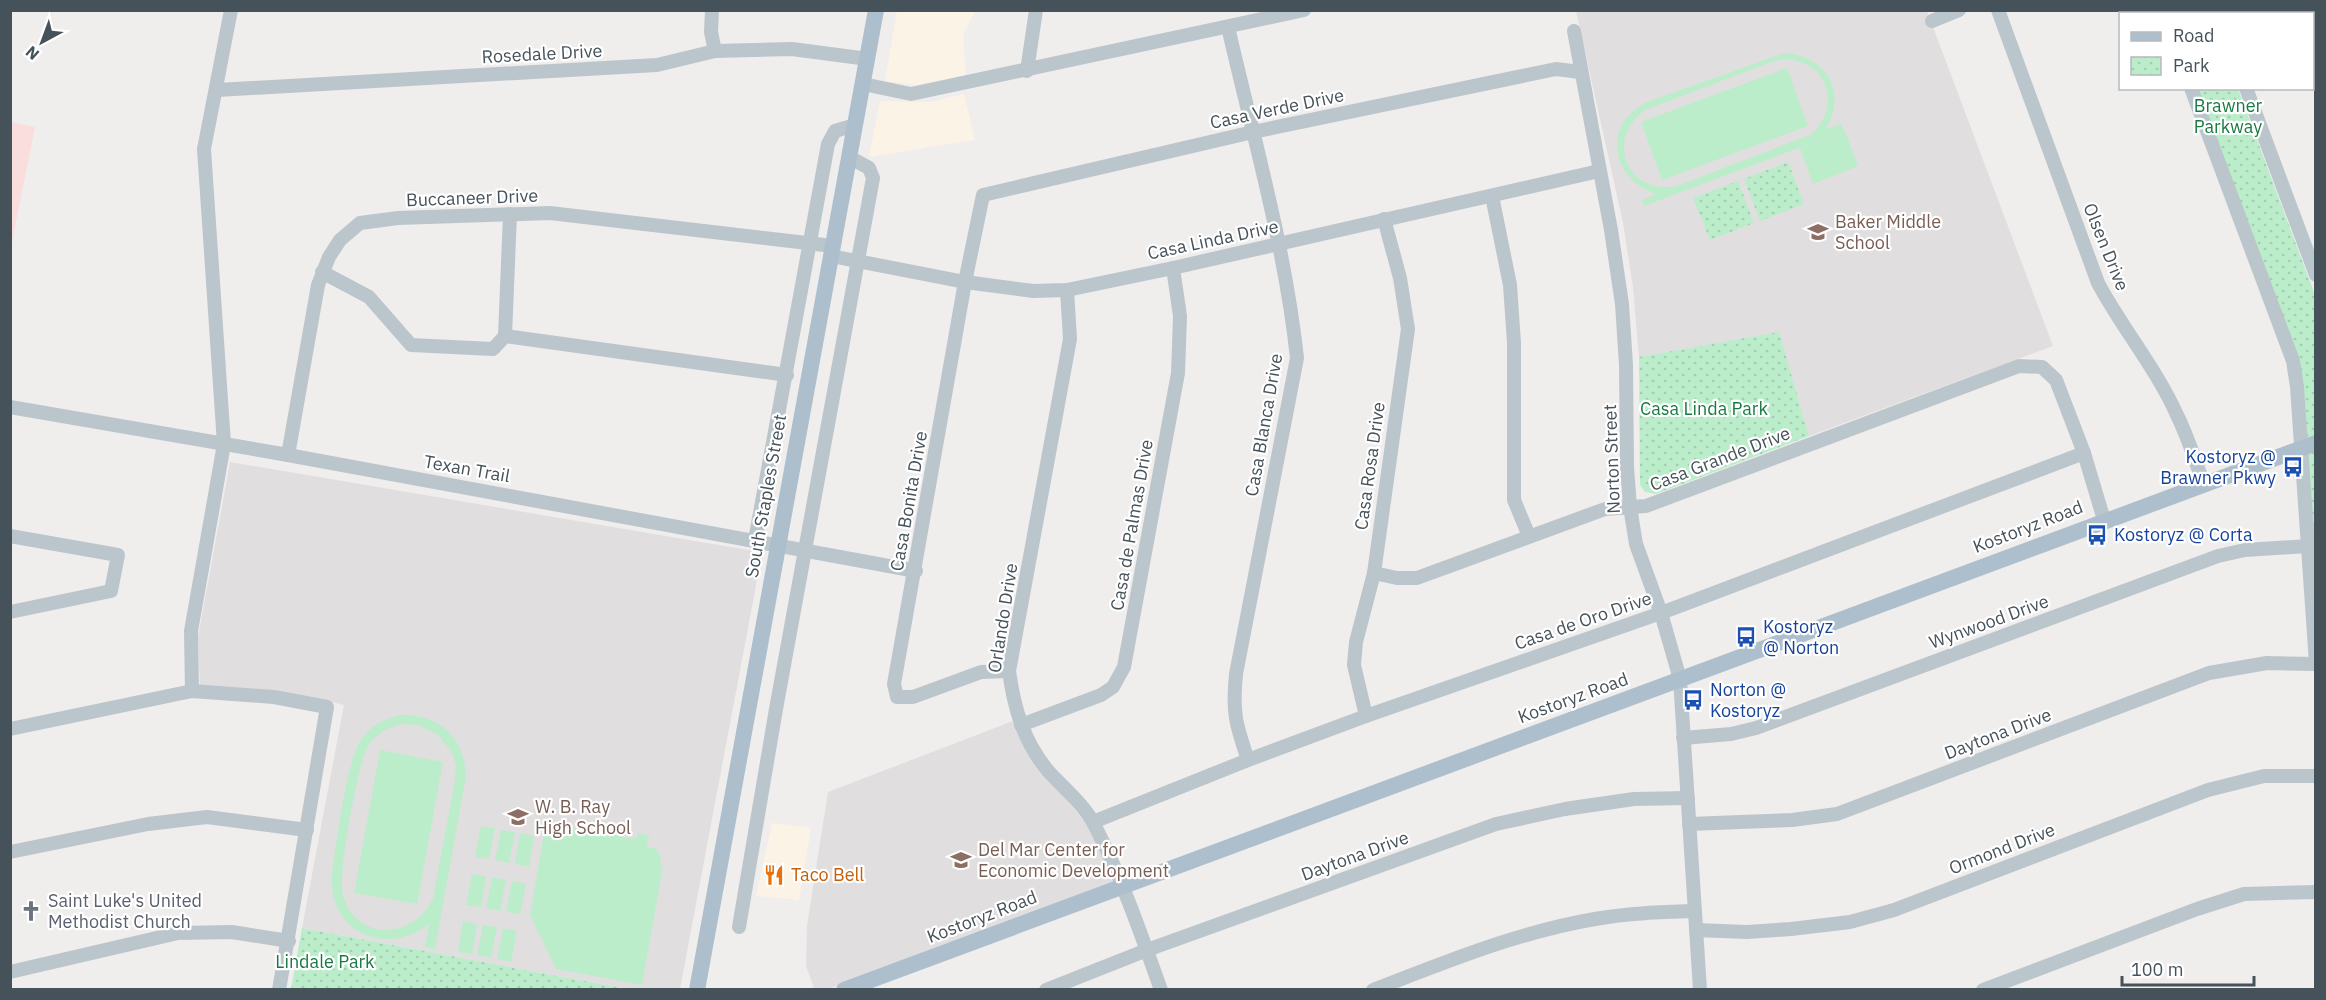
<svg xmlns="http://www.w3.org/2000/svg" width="2326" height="1000" font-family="'IBM Plex Sans',sans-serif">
	<defs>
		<pattern id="park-dots" width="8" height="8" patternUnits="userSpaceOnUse" patternTransform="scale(1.5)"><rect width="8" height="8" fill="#bbedcb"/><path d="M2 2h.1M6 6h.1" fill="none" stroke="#a2cdb1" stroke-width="1.8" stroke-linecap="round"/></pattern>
	</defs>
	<rect width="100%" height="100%" fill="#f0eded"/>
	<g fill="#fbf3e5">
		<path d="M897 11H975L963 36 966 75 917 85 885 81Z"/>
		<path d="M964 94 975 140 869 157 880 101 932 102Z"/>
		<path d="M772 823 811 828 799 900 756 896Z"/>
	</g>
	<g fill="#e1dedf">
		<path d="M1576 11H1927L2053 346 1809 436 1779 333 1639 357 1633 288 1623 223Z"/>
		<path d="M230 462 754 551 761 559 680 989H627L302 928 344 705 315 698 200 688 198 637Z"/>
		<path d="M1013 721 1034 760 1084 821 1098 843 1113 877 1111 884 828 989 814 988 806 966 807 926 828 792Z"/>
	</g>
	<path fill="#fadddd" d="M11 122 35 127 11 246 10 122Z"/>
	<g fill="#bbedcb" fill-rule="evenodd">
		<path d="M1784 53C1826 55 1849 93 1825 129L1841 124 1844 131 1644 206 1642 200 1656 194C1611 179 1601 125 1647 102ZM1785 59C1828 62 1842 104 1812 134L1677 186C1627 195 1604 140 1645 110L1774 61Z"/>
		<path d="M1787 68 1808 126 1662 180 1641 122Z"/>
		<path d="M1845 131 1858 166 1813 184 1800 148Z"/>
		<path d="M401 715C441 713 469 742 465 782L435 949 425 947 429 924C384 959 326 930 332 872 337 841 346 760 362 738 372 725 385 718 401 715ZM402 724 417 725 437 734 451 751 456 765 455 780 433 898C414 940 356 942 343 895 337 877 358 763 368 746 376 734 388 727 402 724Z"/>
		<path d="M380 750 443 762 417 904 354 893Z"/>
		<path d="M481 826 495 828 489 859 475 857Z"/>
		<path d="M545 828 587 831 636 839 638 833 649 836 647 847 656 849 661 857 660 865 663 866 642 985 556 969 530 915Z"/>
		<path d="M501 830 515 832 509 863 495 860Z"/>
		<path d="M520 833 534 836 529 867 515 864Z"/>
		<path d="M472 874 486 876 481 907 466 905Z"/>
		<path d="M492 877 506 880 500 911 486 908Z"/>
		<path d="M512 881 526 884 520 914 506 912Z"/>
		<path d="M463 921 477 924 472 954 458 952Z"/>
		<path d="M483 925 497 927 491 958 477 955Z"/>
		<path d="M503 928 517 931 511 962 497 959Z"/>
	</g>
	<g fill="url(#park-dots)">
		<path d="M2196 89H2238L2315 295V584L2302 377Z"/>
		<path d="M1788 162 1804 204 1760 221 1744 179Z"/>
		<path d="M1738 181 1754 223 1710 240 1693 198Z"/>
		<path d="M1779 332 1809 436 1656 494 1645 492 1640 485 1639 357Z"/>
		<path d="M302 928 627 989H291Z"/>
	</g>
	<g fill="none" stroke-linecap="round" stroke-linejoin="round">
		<g stroke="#bbc6cc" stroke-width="14">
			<path d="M712 10 711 32 715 51"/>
			<path d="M1998 10 2098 283C2122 328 2156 368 2177 415 2188 437 2195 461 2204 484"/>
			<path d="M2161 10 2162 14"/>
			<path d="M2216 10 2217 14"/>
			<path d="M1932 21 1959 10"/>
			<path d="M1228 27C1253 136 1285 246 1297 358L1236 674C1232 712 1236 725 1248 760"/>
			<path d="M1574 31 1611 230 1622 304 1626 365 1627 467 1630 507 1636 544 1661 613 1680 679 1700 990"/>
			<path d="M1027 71 1036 10"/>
			<path d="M863 84 911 94 1304 10"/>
			<path d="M2191 88 2293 361 2297 387 2316 664"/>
			<path d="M2246 88 2316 275"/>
			<path d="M217 90 657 65 715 51 792 49 868 59"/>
			<path d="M1492 196 1510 285 1514 343V500L1529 536"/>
			<path d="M831 256 965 282 1033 291 1067 290 1173 268 1599 171"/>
			<path d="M322 272 369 297 411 345 493 349 505 336 787 375"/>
			<path d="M1067 290 1070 339 1009 671C1014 708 1024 743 1049 772 1064 788 1084 805 1094 824 1121 876 1141 934 1161 990"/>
			<path d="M505 336 510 214"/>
			<path d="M10 407 288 455 916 571"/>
			<path d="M288 455 318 285 329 257 340 240 360 223 398 218 550 213 833 246"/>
			<path d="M10 536 118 555 111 591 10 612"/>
			<path d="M755 540 828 144 835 131 855 125"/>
			<path d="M1374 573 1397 578H1417L1605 509 1646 506 2019 366 2042 367 2056 380 2084 453 2104 520"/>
			<path d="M1009 671 981 672 913 697H897L894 684 965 282 983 195 1253 132 1556 69 1580 72"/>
			<path d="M192 691 191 631 224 444 204 149 231 10"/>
			<path d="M1366 716 1354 665 1356 642 1374 573 1408 329 1400 278 1384 219"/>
			<path d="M1021 725 1101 695 1113 687 1124 667 1178 373 1180 316 1173 268"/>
			<path d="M10 729 192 691 274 697 327 707 279 990"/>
			<path d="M1683 738 1731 734 1756 728 2218 556 2245 550 2308 546"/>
			<path d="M1093 822 1248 760 1366 716 1661 613 2084 453"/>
			<path d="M1689 824 1792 820 1837 814 2209 673 2267 663 2316 664"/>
			<path d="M10 852 148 824 207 817 307 830"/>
			<path d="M739 927 776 709 873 178 869 168 849 157"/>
			<path d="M1696 930 1747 932 1791 929 1850 922 1894 910 2208 790 2264 776H2316"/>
			<path d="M10 972 178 933 232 932 289 941"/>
			<path d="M1046 990 1147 950 1496 824 1565 809 1634 799 1688 798"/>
			<path d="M1373 990C1446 962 1518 932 1595 919 1628 913 1662 912 1695 911"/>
			<path d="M1983 990 2197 909 2244 894 2316 892"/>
		</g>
		<g stroke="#adbfcc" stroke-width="16">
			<path d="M697 990 876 10"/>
			<path d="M844 990 2316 443"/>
		</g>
	</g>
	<defs>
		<g id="school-bare" transform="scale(1.62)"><path d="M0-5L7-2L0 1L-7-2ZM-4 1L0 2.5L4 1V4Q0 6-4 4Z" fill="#8d6e63" stroke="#fff" stroke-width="2.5" paint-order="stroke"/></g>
		<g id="bus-bare" transform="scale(1.62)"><path d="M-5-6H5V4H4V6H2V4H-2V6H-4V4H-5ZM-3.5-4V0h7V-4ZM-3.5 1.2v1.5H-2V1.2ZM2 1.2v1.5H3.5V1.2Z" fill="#1a4fb4" stroke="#fff" stroke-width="2.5" paint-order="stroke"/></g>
		<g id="university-bare" transform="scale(1.62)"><path d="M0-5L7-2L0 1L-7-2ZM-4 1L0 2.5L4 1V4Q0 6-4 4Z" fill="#8d6e63" stroke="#fff" stroke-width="2.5" paint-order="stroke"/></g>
		<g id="restaurant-bare" transform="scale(1.62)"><path d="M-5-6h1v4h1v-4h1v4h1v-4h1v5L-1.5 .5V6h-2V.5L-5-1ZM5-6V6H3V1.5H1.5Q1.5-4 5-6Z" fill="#e8710a" stroke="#fff" stroke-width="2.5" paint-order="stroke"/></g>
		<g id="church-bare" transform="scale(1.62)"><path d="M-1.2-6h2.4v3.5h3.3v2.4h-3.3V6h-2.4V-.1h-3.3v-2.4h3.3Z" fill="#6b7280" stroke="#fff" stroke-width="2.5" paint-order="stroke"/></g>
	</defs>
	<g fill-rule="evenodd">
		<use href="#school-bare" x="1818" y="232"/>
		<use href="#bus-bare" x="2293" y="467"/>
		<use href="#bus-bare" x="2097" y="535"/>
		<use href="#bus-bare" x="1746" y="637"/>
		<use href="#bus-bare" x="1693" y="700"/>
		<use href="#school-bare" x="518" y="817"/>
		<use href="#university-bare" x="961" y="860"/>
		<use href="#restaurant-bare" x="774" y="875"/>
		<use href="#church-bare" x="31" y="911"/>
	</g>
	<g text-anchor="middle" stroke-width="4.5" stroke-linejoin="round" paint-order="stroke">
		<g font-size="18" fill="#46525a" stroke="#fff">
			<text transform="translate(542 54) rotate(-3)" y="6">Rosedale Drive</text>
			<text transform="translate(1277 109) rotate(-12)" y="6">Casa Verde Drive</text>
			<text transform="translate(472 198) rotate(-2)" y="6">Buccaneer Drive</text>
			<text transform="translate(1213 240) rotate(-12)" y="6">Casa Linda Drive</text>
			<text transform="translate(2106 247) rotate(68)" y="6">Olsen Drive</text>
			<text transform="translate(1264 425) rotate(-80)" y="6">Casa Blanca Drive</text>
			<text transform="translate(1612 459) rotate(-92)" y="6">Norton Street</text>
			<text transform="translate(1720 459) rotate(-21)" y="6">Casa Grande Drive</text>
			<text transform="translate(1370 466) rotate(-82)" y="6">Casa Rosa Drive</text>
			<text transform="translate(467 469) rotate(10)" y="6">Texan Trail</text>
			<text transform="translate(766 496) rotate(-80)" y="6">South Staples Street</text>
			<text transform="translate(909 501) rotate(-80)" y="6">Casa Bonita Drive</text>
			<text transform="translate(1132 525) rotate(-80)" y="6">Casa de Palmas Drive</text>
			<text transform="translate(2028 527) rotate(-21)" y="6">Kostoryz Road</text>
			<text transform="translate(1003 618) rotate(-81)" y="6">Orlando Drive</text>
			<text transform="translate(1583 621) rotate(-19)" y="6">Casa de Oro Drive</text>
			<text transform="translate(1989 622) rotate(-20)" y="6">Wynwood Drive</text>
			<text transform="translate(1573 698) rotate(-20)" y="6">Kostoryz Road</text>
			<text transform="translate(1998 734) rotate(-21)" y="6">Daytona Drive</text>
			<text transform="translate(2002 849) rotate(-21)" y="6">Ormond Drive</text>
			<text transform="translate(1355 856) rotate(-20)" y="6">Daytona Drive</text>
			<text transform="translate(982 917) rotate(-21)" y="6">Kostoryz Road</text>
		</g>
		<g font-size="18" fill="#187a41" stroke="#fff">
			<text x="2228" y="112">Brawner<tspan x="2228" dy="21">Parkway</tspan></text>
			<text x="1704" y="415">Casa Linda Park</text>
			<text x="325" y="968">Lindale Park</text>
		</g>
		<g font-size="18" fill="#785e54" stroke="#fff" text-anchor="start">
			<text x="1835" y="228">Baker Middle<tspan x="1835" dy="21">School</tspan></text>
			<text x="535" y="813">W. B. Ray<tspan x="535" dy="21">High School</tspan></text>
			<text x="978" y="856">Del Mar Center for<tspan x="978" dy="21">Economic Development</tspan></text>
		</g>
		<g font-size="18" fill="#164399" stroke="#fff" text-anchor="start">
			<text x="2276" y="463" text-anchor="end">Kostoryz @<tspan x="2276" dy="21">Brawner Pkwy</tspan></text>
			<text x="2114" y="541">Kostoryz @ Corta</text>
			<text x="1763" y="633">Kostoryz<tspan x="1763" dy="21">@ Norton</tspan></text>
			<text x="1710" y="696">Norton @<tspan x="1710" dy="21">Kostoryz</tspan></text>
		</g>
		<g font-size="18" fill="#c56008" stroke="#fff" text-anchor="start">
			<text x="791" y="881">Taco Bell</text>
		</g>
		<g font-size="18" fill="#5b616d" stroke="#fff" text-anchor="start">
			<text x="48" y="907">Saint Luke's United<tspan x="48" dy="21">Methodist Church</tspan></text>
		</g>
	</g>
	<rect width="2326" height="1000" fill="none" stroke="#46525a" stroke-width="24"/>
	<rect x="2119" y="12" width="195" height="78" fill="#ffffff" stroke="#b5babd" stroke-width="1.5"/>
	<rect x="2131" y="32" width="30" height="9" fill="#adbfcc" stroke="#b5babd" stroke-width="1.5"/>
	<text x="2173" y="42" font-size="18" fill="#46525a">Road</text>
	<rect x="2131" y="57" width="30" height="18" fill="url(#park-dots)" stroke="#b5babd" stroke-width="1.5"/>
	<text x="2173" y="72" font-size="18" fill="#46525a">Park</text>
	<g transform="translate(42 42) rotate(221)" stroke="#ffffff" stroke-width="4.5" paint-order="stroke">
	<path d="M0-4.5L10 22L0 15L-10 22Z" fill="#46525a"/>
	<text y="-9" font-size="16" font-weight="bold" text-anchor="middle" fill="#46525a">N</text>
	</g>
	<path d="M2122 976v9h132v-9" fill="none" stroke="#46525a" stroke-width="3"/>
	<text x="2131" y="976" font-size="18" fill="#46525a" stroke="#ffffff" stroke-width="4.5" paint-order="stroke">100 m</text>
</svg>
